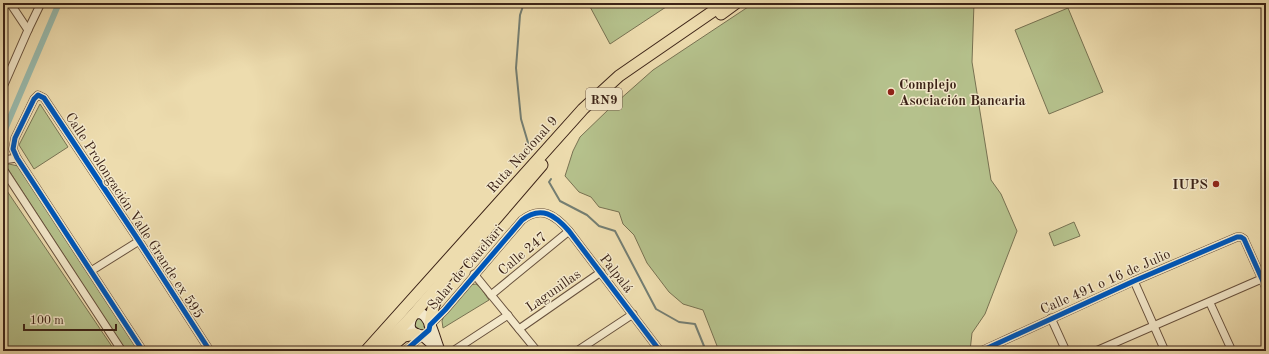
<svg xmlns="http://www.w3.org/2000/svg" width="1269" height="354" font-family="'Old Standard TT',serif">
	<rect width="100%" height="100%" fill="#eddcae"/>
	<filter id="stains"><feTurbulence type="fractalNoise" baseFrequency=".005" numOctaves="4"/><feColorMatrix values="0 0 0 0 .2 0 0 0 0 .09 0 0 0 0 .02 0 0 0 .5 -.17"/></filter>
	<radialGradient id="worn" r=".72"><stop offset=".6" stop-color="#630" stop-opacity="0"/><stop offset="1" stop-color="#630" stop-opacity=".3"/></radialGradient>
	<g fill="#b5c18c" stroke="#787252">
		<path d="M588 3H672L610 44Z"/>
		<path d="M754 3H974L972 62 991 180 1001 194 1017 231 985 314 972 333 970 351H719L703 310 683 304 669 292 647 263 634 235 623 224 619 212 599 207 591 197 579 192 565 176 573 151 580 137 609 109 653 70Z"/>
		<path d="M1068 8 1103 92 1049 114 1015 30Z"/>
		<path d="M40 104 68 147 34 169 19 145Z"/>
		<path d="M9 164 18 166 140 351H126L6 166Z"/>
		<path d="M3 185 115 351H3Z"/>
		<path d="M1074 222 1080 236 1054 246 1049 233Z"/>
		<path d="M476 284 480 287 489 300 443 328 442 321 445 313 469 285Z"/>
		<path d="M421 317 426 327 423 330 416 331 412 321 414 319Z"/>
	</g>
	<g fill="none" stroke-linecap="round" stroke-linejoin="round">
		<g stroke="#747e72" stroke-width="2">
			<path d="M524 3 520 15 516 68 521 119 529 146"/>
			<path d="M551 179 549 182 560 201 587 215 599 226 615 231 656 309 679 322 695 324 706 351"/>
		</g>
		<path stroke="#99bbae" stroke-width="6" d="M3 134 59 3"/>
		<g stroke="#68513d" stroke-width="9">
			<g id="street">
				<path d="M28 30 41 3"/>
				<path d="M3 87 28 30 10 3"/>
				<path d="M3 160 17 158"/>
				<path d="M3 169 122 351"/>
				<path d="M91 271 139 241"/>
				<path d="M474 274 537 351"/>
				<path d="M1134 281 1165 351"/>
				<path d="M491 295 569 231"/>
				<path d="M1210 303 1232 351"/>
				<path d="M1051 318 1066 351"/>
				<path d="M431 324 445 310 522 220C541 205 555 215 569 231L660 351"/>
				<path d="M519 329 601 272"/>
				<path d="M143 351 17 158 13 149 15 138 34 99 38 95 44 98 139 241 210 351"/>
				<path d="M405 351 424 334"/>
				<path d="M453 351 508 315"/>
				<path d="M577 351 633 314"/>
				<path d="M981 351 1134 281 1237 237H1241L1244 239 1266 288"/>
				<path d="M1096 351 1266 277"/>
			</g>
		</g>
		<g stroke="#3c2317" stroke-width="12">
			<path id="secondary" d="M438 349C433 345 428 340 423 336 418 334 422 336 417 334 407 331 409 322 413 315 415 314 417 313 419 313 431 314 435 342 440 351"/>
		</g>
		<g stroke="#3c2317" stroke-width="13">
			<g id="primary">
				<path d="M721 14 736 3"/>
				<path d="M430 325C432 311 434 300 442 288"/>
				<path d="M393 345 404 336 415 334"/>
				<path d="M366 351 583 109 619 76 632 67 725 3"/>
				<path d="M379 351 413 315 542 165"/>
			</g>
		</g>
		<use href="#street" stroke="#f3e8ca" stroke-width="7"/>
		<use href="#secondary" stroke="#f3e8ca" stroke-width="10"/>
		<use href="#primary" stroke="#eddcae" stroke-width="11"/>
		<g stroke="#f3e8ca" stroke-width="8">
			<g id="cycleway">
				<path d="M143 351 17 158 13 149 15 138 34 99 38 95 44 98 139 241 210 351"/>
				<path d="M405 351 429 330 430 325 445 310 522 220C541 205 555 215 569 231L660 351"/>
				<path d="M981 351 1134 281 1237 237H1241L1244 239 1266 288"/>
			</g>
		</g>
		<use href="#cycleway" stroke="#0057b8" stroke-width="5"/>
	</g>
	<g fill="#8f2418" stroke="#f3e8ca" stroke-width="1.5">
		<circle cx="891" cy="92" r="4"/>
		<circle cx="1216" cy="184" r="4"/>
	</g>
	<g text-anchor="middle" stroke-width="3" stroke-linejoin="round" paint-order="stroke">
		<rect fill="#f3e8ca" stroke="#735e4d" stroke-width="1" x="586" y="88" width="36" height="22" rx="3"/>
		<g font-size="13" font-weight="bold" fill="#3c2317">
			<text x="604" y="104">RN9</text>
		</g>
		<g font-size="14" font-weight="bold" fill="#3c2317" stroke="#f3e8ca" text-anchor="start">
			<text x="899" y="89">Complejo<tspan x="899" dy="16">Asociación Bancaria</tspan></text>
			<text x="1208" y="189" text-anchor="end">IUPS</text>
		</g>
		<g font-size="14" fill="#3c2317" stroke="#f3e8ca">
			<text transform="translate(522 154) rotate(-48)" y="5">Ruta Nacional 9</text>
			<text transform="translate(135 215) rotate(57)" y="5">Calle Prolongación Valle Grande ex 595</text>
			<text transform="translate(522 253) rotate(-40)" y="5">Calle 247</text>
			<text transform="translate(465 267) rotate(-49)" y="5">Salar de Cauchari</text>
			<text transform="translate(617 273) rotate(52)" y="5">Palpalá</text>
			<text transform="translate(1105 281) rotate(-24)" y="5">Calle 491 o 16 de Julio</text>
			<text transform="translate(553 290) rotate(-35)" y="5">Lagunillas</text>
		</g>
	</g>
	<rect width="1269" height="354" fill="none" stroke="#eddcae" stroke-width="16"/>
	<rect x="4" y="4" width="1261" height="346" fill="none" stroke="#3c2317" stroke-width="2"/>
	<rect x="8" y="8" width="1253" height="338" fill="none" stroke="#3c2317"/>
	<path d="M24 324v6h92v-6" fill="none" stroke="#3c2317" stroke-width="2"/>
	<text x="30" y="324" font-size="12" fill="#3c2317" stroke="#f3e8ca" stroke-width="3" paint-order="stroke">100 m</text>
	<rect width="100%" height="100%" filter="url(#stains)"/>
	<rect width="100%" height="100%" fill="url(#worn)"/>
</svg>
